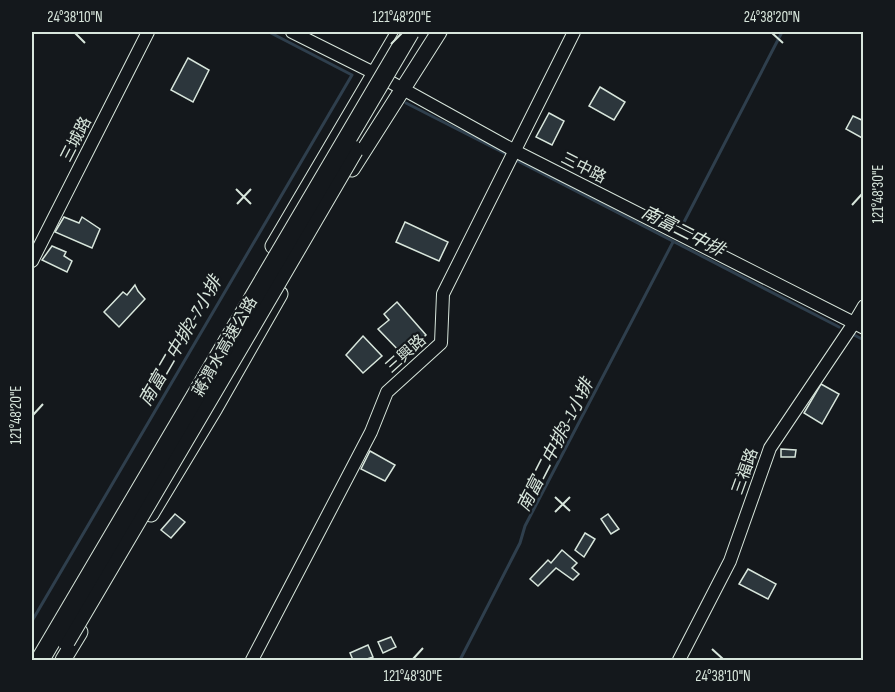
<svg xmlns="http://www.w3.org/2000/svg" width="895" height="692" font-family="'Sofia Sans Condensed','Noto Sans TC',sans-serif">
	<rect width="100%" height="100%" fill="#14181c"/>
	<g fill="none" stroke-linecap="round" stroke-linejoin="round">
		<g stroke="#2f3f4d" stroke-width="3">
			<path d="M406 103 506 154"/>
			<path d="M514 159 839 327"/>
			<path d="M682 226 782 32"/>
			<path d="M852 334 864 340"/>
			<path d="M32 621 352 75 269 32"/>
			<path d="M460 660 520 543 525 526 673 242"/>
		</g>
	</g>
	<g fill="#2c363c" stroke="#d8e6dc" stroke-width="1.5">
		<path d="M188 58 209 70 193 102 171 90Z"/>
		<path d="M600 87 625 102 614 120 589 106Z"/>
		<path d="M549 113 564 121 552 145 536 137Z"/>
		<path d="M853 116 864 121V139L846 129Z"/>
		<path d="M64 217 79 223 82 217 100 229 92 248 55 232Z"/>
		<path d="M405 222 448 242 439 261 396 242Z"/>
		<path d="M52 246 66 252 64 256 72 261 67 272 42 260Z"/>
		<path d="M135 285 138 291 145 299 119 327 104 312 123 292 127 295Z"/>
		<path d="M397 302 426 335 404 356 378 329 389 320 384 314Z"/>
		<path d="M363 336 382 356 363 373 346 355Z"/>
		<path d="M821 384 839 394 822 424 804 413Z"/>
		<path d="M781 449 796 450 795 457H781Z"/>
		<path d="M370 451 395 465 385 481 361 469Z"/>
		<path d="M175 514 185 522 171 538 161 530Z"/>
		<path d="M608 514 619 529 611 534 601 519Z"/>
		<path d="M585 533 595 539 584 557 575 550Z"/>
		<path d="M562 550 577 563 572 568 579 574 573 580 556 568 538 586 530 579 548 560 551 563Z"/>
		<path d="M748 569 776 584 768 599 739 584Z"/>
		<path d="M391 637 396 647 383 653 378 642Z"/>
		<path d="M368 645 373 657 364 660H353L350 653Z"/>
	</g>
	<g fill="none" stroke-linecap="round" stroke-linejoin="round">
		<g stroke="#d8e6dc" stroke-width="14">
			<g id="minor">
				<path d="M292 32 374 73 515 151 864 328"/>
				<path d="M32 261 148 32"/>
				<path d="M252 660 371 432 387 392 441 343 443 294 574 32"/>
				<path d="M679 660 730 561 770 448 854 323 864 306"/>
			</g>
		</g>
		<g stroke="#d8e6dc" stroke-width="17">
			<g id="major">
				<path d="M352 169 439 32"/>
				<path d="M273 246 399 32"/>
				<path d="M151 514 215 408 280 294"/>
				<path d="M63 660 80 632"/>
			</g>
		</g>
		<use href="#minor" stroke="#14181c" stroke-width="12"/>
		<use href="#major" stroke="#14181c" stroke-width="15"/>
		<g stroke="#d8e6dc" stroke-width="20" stroke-linecap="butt">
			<g id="highway-bridge">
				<path d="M66 641 242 342 354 150"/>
				<path d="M40 660 410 32"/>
			</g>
		</g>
		<use href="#highway-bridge" stroke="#14181c" stroke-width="18"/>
	</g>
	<path fill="none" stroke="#d8e6dc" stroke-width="2" d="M75 33 85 43M772 33 783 43M391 44 402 33M236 189 251 204M237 204 251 189M852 205 862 194M33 415 43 404M555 497 570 511M555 512 570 497M712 649 723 659M413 659 423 648"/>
	<g text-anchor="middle" stroke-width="4.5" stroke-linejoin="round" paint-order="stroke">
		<g font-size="16" fill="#d8e6dc" stroke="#14181c">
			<text transform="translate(75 139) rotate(-63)" y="6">三城路</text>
			<text transform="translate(584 167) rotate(27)" y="6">三中路</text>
			<text transform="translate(224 346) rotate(-60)" y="6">蔣渭水高速公路</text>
			<text transform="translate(405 353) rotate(-42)" y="6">三興路</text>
			<text transform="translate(744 471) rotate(-70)" y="6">三福路</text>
		</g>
		<g font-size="18" font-style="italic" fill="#d8e6dc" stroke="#14181c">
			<text transform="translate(683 231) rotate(27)" y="6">南富二中排</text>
			<text transform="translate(180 341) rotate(-60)" y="6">南富二中排2-7小排</text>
			<text transform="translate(555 445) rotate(-63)" y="6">南富二中排3-1小排</text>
		</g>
	</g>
	<rect width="895" height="692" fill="none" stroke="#14181c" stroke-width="66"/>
	<rect x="33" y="33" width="829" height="626" fill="none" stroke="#d8e6dc" stroke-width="2"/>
	<g font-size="15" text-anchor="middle" fill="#d8e6dc">
		<text x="75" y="22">24°38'10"N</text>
		<text x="402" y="22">121°48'20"E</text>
		<text x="772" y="22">24°38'20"N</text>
		<text transform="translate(878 194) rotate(-90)" y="5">121°48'30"E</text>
		<text transform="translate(16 415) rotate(-90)" y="5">121°48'20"E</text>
		<text x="413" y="681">121°48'30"E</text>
		<text x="723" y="681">24°38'10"N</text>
	</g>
</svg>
